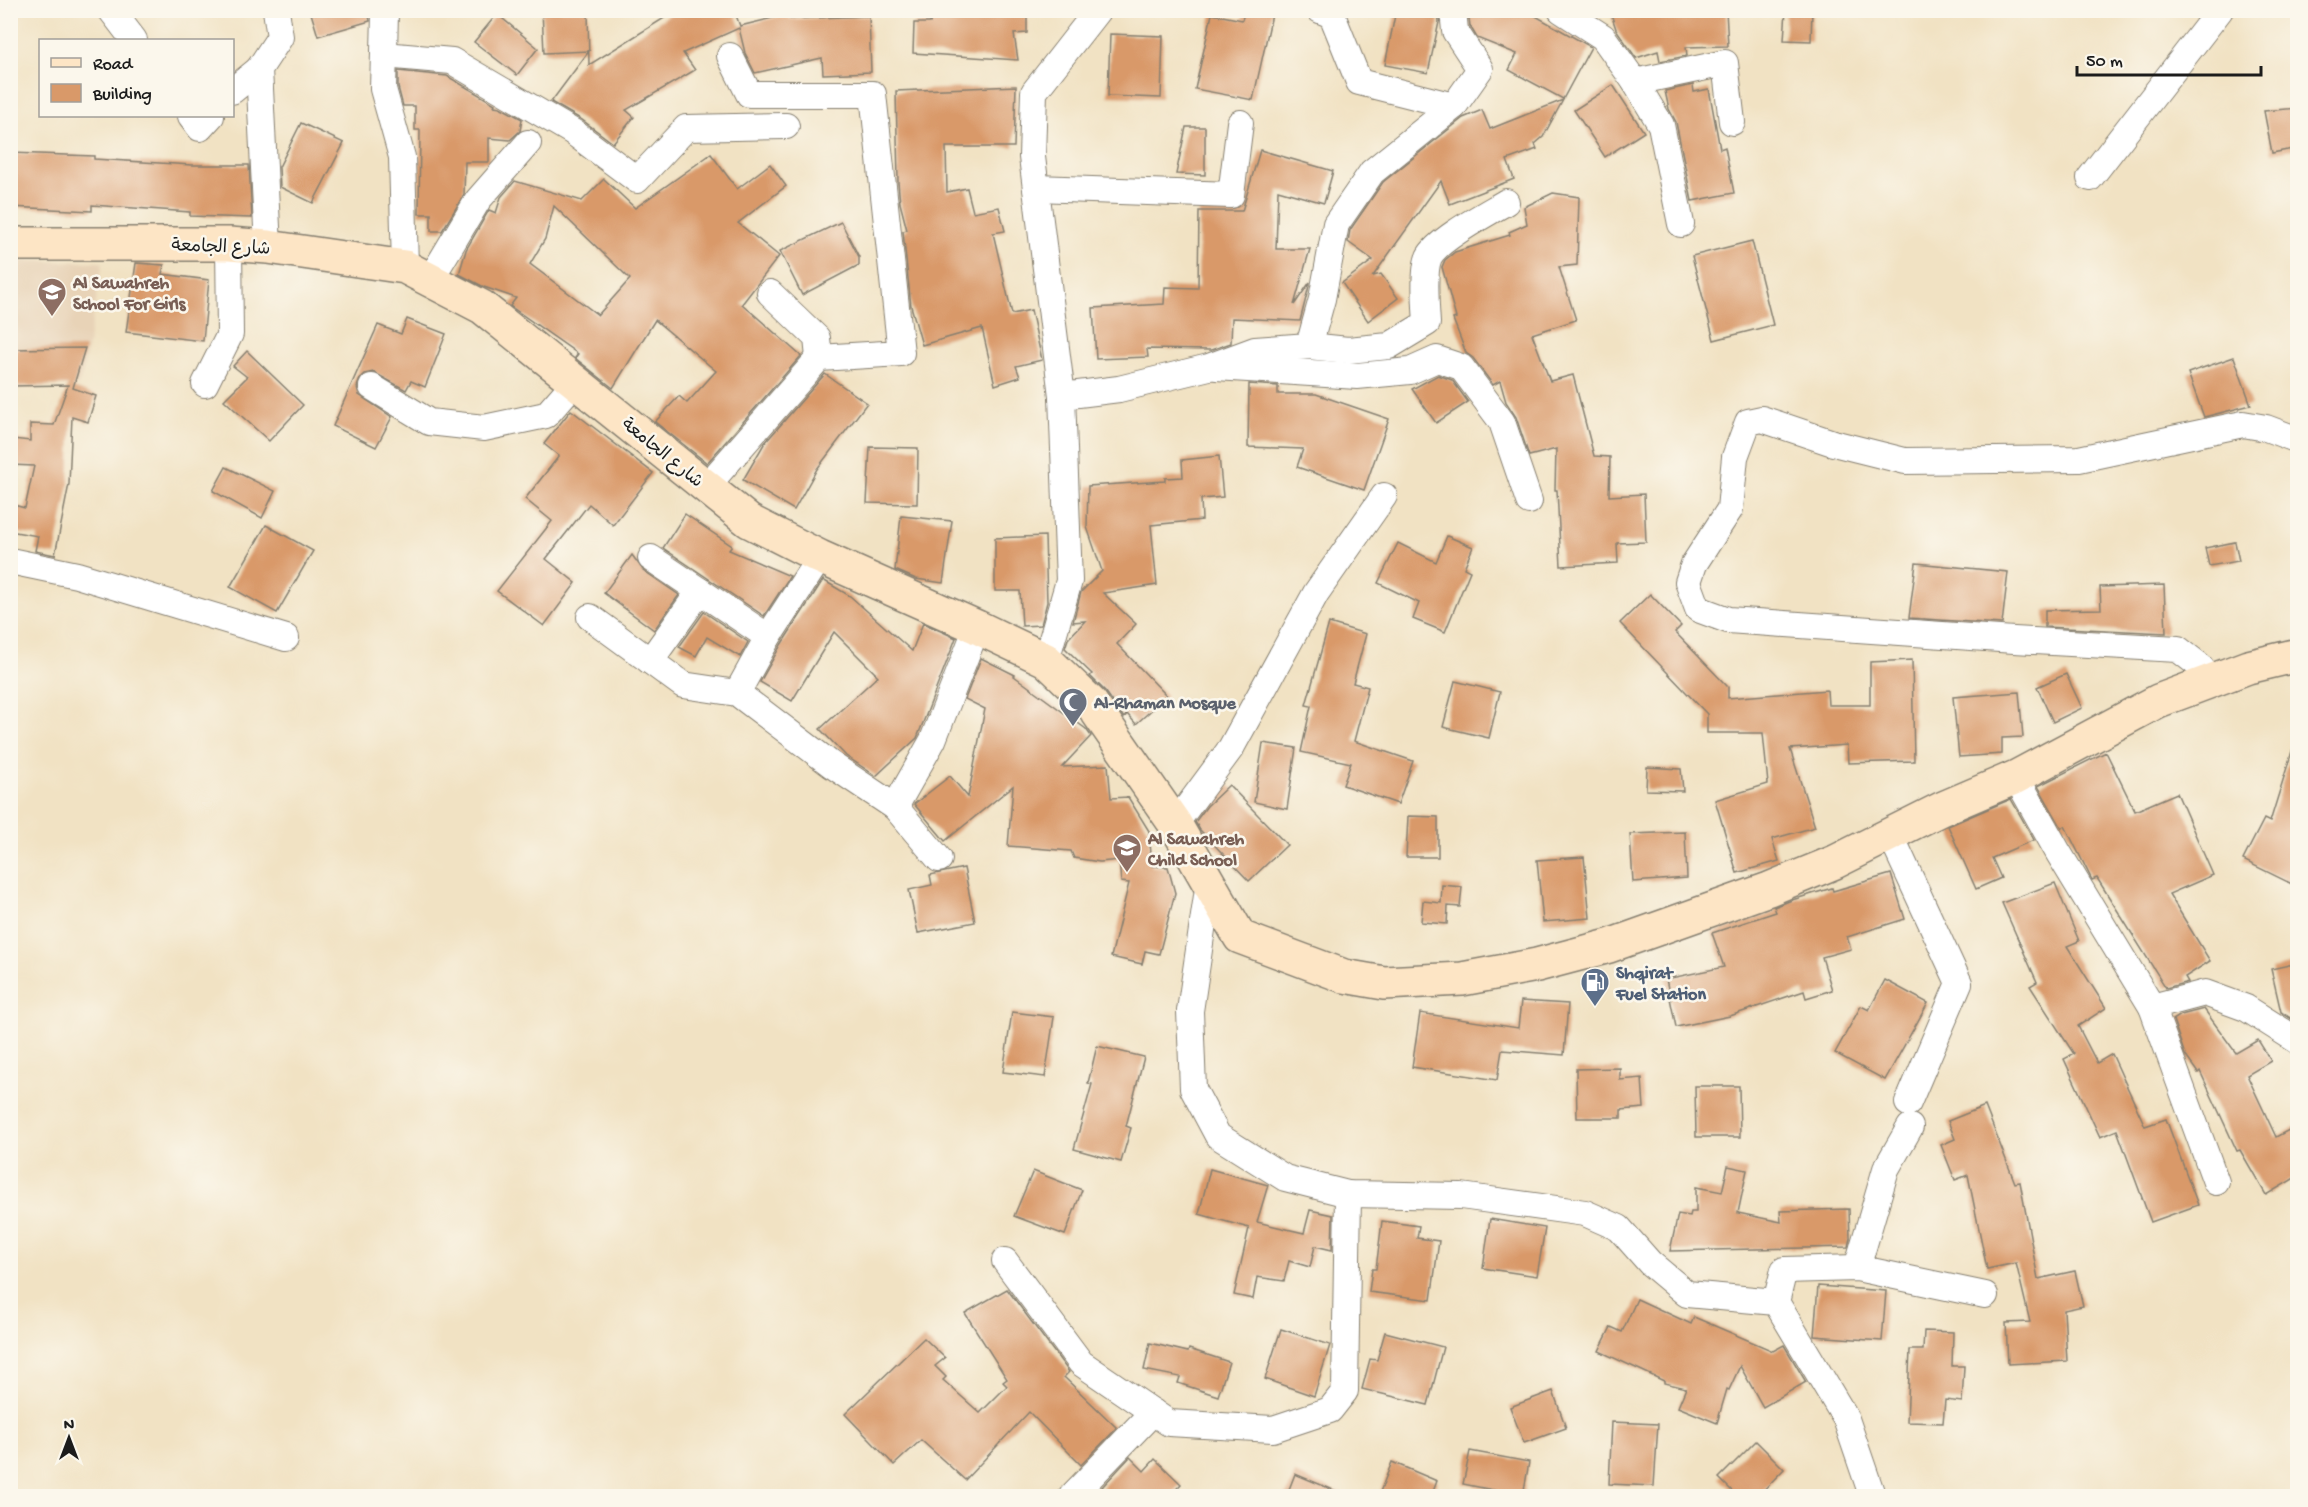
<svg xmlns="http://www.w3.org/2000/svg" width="2308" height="1507" font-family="'Gochi Hand','Playpen Sans Arabic',sans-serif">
	<rect width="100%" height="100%" fill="#fbf7ec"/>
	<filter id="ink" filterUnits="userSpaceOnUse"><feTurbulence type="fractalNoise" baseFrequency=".0167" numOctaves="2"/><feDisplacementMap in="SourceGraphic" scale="12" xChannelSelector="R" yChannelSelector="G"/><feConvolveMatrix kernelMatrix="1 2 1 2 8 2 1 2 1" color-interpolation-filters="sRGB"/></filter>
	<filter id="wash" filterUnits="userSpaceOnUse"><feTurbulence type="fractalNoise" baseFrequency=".008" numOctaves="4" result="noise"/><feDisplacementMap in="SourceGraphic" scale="24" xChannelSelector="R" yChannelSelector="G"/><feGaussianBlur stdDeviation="1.35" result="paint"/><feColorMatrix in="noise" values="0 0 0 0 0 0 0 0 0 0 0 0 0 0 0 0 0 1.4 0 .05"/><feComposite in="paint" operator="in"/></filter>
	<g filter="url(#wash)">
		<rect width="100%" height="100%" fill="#f1e2c3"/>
		<path fill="#e8d3b7" d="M11 261 103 262 83 372 78 385 11 390Z"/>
		<g id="blocks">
			<g fill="#d99969" fill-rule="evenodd">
				<path d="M310 10H368L370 21 318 36Z"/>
				<path d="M542 10H588L589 65 677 10H734L740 26 789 14 790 19 869 16 871 72 823 74 822 58 755 73 745 53 739 28 683 53 695 70 626 110 634 117 613 143 582 120 551 102 589 51 544 53Z"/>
				<path d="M1027 10V33L1014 34 1018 60 913 53 914 23H930L932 12 987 17 986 12Z"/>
				<path d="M1245 10H1273L1253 100 1195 89 1212 14 1242 20Z"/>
				<path d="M1396 10H1438L1439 22 1428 73 1385 65Z"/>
				<path d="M1468 10H1525L1591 47 1563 99 1509 70 1517 54 1477 38 1470 26Z"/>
				<path d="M1622 10H1726L1728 46 1686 47 1687 56 1660 61 1658 51 1636 58 1616 29 1611 14Z"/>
				<path d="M1786 10H1812L1811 41 1784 40Z"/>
				<path d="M497 14 538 48 517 75 474 42Z"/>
				<path d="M1110 34 1163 36 1161 98 1108 96Z"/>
				<path d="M398 71 447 76 495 104 494 106 500 107 522 119 520 131 510 140 489 138V162H465L464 195 442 231H431V214H419L420 130H415V106H403L398 87Z"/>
				<path d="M1613 85 1644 132 1605 157 1574 110Z"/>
				<path d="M1693 85 1694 92 1709 89 1720 149 1725 147 1734 193 1692 201 1676 122 1669 109 1665 91Z"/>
				<path d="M1016 86 1014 147H946L947 192 967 188 973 212 999 207 1005 231 993 233 1012 314 1031 310 1042 360 1016 366 1020 377 995 385 982 328 922 345 911 306 903 231 907 230 900 203 898 182 896 91Z"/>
				<path d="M1563 100 1543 137 1535 144 1537 149 1507 160 1514 179 1450 204 1441 181 1373 276 1381 274 1398 298 1368 321 1342 283 1373 260 1348 242 1350 230 1383 182 1463 118 1482 110 1490 129Z"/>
				<path d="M2298 108V148L2272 153 2264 111Z"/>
				<path d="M301 123 344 143 313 203 280 187 279 167Z"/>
				<path d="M1186 127H1205V175L1176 174Z"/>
				<path d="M1260 150 1333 171 1324 203 1278 190 1276 249H1310L1294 305 1310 282 1300 321 1232 318 1231 343 1211 350 1147 349 1148 357 1096 359 1093 308 1164 304 1165 287 1198 288 1199 211H1242Z"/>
				<path d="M10 153 94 156V159L192 165H249L252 218 190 216V212L92 205V211L10 207Z"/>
				<path d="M711 154 737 189 770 164 786 186 738 223 779 256 742 304 801 356 707 463 655 422 679 396 687 403 716 371 655 320 613 388 575 358 578 354 510 306 516 298 484 287 459 274 466 250 489 210 496 213 501 197 515 181 582 201 604 179 635 208ZM554 206 630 279 598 315 530 264 545 239Z"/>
				<path d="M1553 193 1579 197 1577 265 1559 267 1576 320 1532 334 1550 381 1573 375 1594 456 1610 457 1609 496 1644 494 1646 542 1617 543 1618 563 1561 566 1557 490H1555L1556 449 1529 456 1516 417 1506 402 1500 381 1493 385 1473 358 1466 353 1453 319 1456 318 1442 267 1445 260 1455 252 1510 235 1509 232 1527 224 1524 207Z"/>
				<path d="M841 222 859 257V265L802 295 780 251Z"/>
				<path d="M1752 241 1773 325 1714 340 1692 256Z"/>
				<path d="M136 263 164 265 162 274 209 280 203 341 126 332Z"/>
				<path d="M407 319 446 334 425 387 411 381 406 390 373 372 365 374 360 379 357 387 359 395 392 417 376 447 333 426 378 325 401 334Z"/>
				<path d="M85 348 73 388 96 396 88 422 72 417 69 484 55 555 35 551 38 536 10 531V504L25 508 34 466 11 465 13 439 30 441V424L54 425 68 385 10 386V349Z"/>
				<path d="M247 351 303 405 269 441 224 400 247 377 233 366Z"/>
				<path d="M2234 357 2251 405 2204 417 2188 373Z"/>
				<path d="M825 374 867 403 817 469 794 510 743 480 764 444Z"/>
				<path d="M1438 375 1452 380 1468 402 1436 423 1412 389Z"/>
				<path d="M1249 384 1278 386V394H1316L1389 419 1364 490 1297 467 1303 449 1248 447Z"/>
				<path d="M571 410 653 473 613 525 589 504 546 559 576 583 544 626 497 591 552 521 525 499 559 456 544 444Z"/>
				<path d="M870 447 918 448 917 504 867 503Z"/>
				<path d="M1219 456 1223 497 1201 499 1202 520 1151 525 1157 585 1103 593 1136 624 1117 644 1167 696 1136 724 1127 714 1124 718 1106 692 1090 676 1092 674 1065 648 1068 639 1085 621 1073 622 1081 592 1102 571 1087 527 1088 486 1165 481V478L1183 477 1182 460Z"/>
				<path d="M226 467 275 491 262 518 213 491Z"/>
				<path d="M685 514 732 546 729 550 790 576 764 616 663 548Z"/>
				<path d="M901 516 952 521 943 583 916 579 895 570Z"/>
				<path d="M266 525 313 551 277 613 230 587Z"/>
				<path d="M1045 536 1047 602 1041 625 1022 626 1020 591H995V538Z"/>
				<path d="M1447 536 1473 547 1464 568 1470 571 1445 632 1413 619 1419 603 1378 583 1398 543 1436 562Z"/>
				<path d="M2235 542 2239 561 2209 566 2205 548Z"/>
				<path d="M632 555 643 570 679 595 654 630 604 593Z"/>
				<path d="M1916 563 2008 572 2002 624 1909 618Z"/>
				<path d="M823 580 850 596 912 651 923 623 956 638 917 738 876 776 846 756 820 729 878 676 834 632 792 701 760 682 781 645Z"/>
				<path d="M2164 585 2166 633 2045 627V610L2101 609 2100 587Z"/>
				<path d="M1650 594 1681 626 1675 632 1728 687V698L1827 690 1828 705H1870V662L1912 660 1914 761 1848 763 1847 745 1790 749 1815 827 1772 839 1779 861 1737 873 1715 800 1768 784 1763 733H1707V714L1620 623Z"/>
				<path d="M704 612 748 642 740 657 707 637 696 656 679 647Z"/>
				<path d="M1329 623 1366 634 1353 683 1368 687 1354 741 1413 761 1398 804 1343 785 1351 763 1301 752 1311 706 1306 705Z"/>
				<path d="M981 658 1015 675 1014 676 1086 729 1091 736 1062 767 1108 765 1111 798 1128 797 1149 831 1152 866 1168 867 1175 893 1159 954 1145 951 1142 964 1111 957 1129 883 1121 882 1119 860 1100 862 1074 858 1071 851 1008 846 1013 786 945 841 914 804 950 776 968 797 985 709 965 699Z"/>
				<path d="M2066 674 2082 708 2053 722 2037 687Z"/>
				<path d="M1455 681 1500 692 1489 738 1443 727Z"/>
				<path d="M2019 692 2023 737 2002 738V754L1959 757 1953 697Z"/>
				<path d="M1263 743 1296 748 1287 809 1254 802Z"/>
				<path d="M2293 748H2298V887L2243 860 2264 819 2270 822Z"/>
				<path d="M2106 752 2135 811 2177 793 2213 875 2169 894 2210 961 2185 977 2188 982 2166 988 2097 878 2092 880 2065 826 2062 828 2038 786Z"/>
				<path d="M1647 767 1681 769 1683 791 1646 790Z"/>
				<path d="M1229 785 1287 845 1249 881 1200 830 1195 822 1207 806Z"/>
				<path d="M2011 799 2034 840 1992 858 2001 878 1976 889 1948 826Z"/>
				<path d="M1408 816 1438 817V857H1406Z"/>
				<path d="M1685 832 1687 878 1633 882 1630 834Z"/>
				<path d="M1584 857 1590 918 1543 922 1537 860Z"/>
				<path d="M964 868 975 922 918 933 909 890 932 885 930 875Z"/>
				<path d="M1891 874 1905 919 1847 937 1851 949 1822 957 1832 990 1806 998 1804 991 1730 1016 1676 1027 1666 979 1724 967 1712 933 1776 912 1774 907 1792 900 1832 888 1833 891Z"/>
				<path d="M2055 883 2079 941 2067 946 2106 1008 2078 1026 2097 1063 2112 1054 2145 1126 2166 1119 2198 1205 2151 1222 2117 1130 2100 1137 2064 1059 2074 1054 2030 986 2037 982 2002 903Z"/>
				<path d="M1442 885 1462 887 1460 907 1448 906 1447 924 1421 922 1423 901 1441 903Z"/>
				<path d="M2298 963V1023L2281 1012 2271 969Z"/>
				<path d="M1885 980 1928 1003 1885 1080 1835 1053 1861 1006 1869 1010Z"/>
				<path d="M1521 1001 1568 1004 1564 1055 1502 1050 1497 1080 1412 1067 1420 1013 1518 1028Z"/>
				<path d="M2204 1009 2236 1053 2258 1040 2271 1061 2247 1075 2276 1137 2298 1125V1176L2266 1195 2240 1150 2237 1151 2200 1071 2198 1073 2185 1055 2173 1020 2181 1015Z"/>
				<path d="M1012 1012 1054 1017 1045 1077 1003 1072Z"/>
				<path d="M1097 1046 1144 1057 1126 1126 1131 1128 1121 1162 1074 1149 1092 1084 1088 1083Z"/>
				<path d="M1620 1068V1080L1642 1078 1644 1108 1621 1110V1118H1577L1576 1069Z"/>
				<path d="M1695 1086H1739L1740 1137H1696Z"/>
				<path d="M1985 1106 2015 1183 2020 1182 2038 1279 2075 1271 2083 1306 2064 1310 2067 1361 2008 1364 2006 1323 2030 1322 2016 1263 1987 1269 1968 1175 1955 1180 1941 1145 1955 1139 1948 1121Z"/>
				<path d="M1728 1166 1747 1170 1738 1213 1781 1222 1780 1211 1849 1209 1850 1238 1848 1247 1670 1251 1678 1214 1690 1216 1691 1212H1696V1187L1722 1192Z"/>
				<path d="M1210 1169 1268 1185 1257 1222 1304 1233 1310 1210 1333 1215 1332 1250 1315 1246 1310 1267 1289 1261 1284 1281 1257 1277 1253 1299 1234 1295 1249 1228 1199 1214Z"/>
				<path d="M1033 1171 1082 1190 1065 1235 1014 1216Z"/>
				<path d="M1490 1219 1545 1228 1537 1276 1483 1268Z"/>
				<path d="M1382 1221 1419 1226 1417 1238 1439 1241 1431 1300 1369 1292 1372 1269H1376Z"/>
				<path d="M1818 1286 1886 1291 1882 1341 1814 1336Z"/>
				<path d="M1007 1289 1069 1372 1064 1377 1117 1428 1081 1465 1029 1412 965 1480 921 1440 894 1465 845 1414 924 1338 945 1358 935 1366 946 1377 943 1380 980 1413 1007 1386 1003 1382 1007 1379 965 1313Z"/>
				<path d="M1637 1299 1691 1324 1694 1317 1773 1351 1784 1345 1806 1382 1763 1407 1740 1366 1729 1390 1727 1389 1717 1423 1678 1407 1686 1388 1664 1383V1381L1599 1351 1611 1327 1622 1332Z"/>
				<path d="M1281 1329 1330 1345 1314 1396 1265 1379Z"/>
				<path d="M1924 1331 1953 1332 1952 1366H1964L1962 1402 1945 1400 1943 1423 1907 1422 1910 1350H1923Z"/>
				<path d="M1385 1332 1443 1347 1428 1405 1362 1389 1370 1359 1377 1360Z"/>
				<path d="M1150 1343 1188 1352 1189 1349 1229 1362 1218 1396 1178 1383 1180 1377 1144 1370Z"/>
				<path d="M1553 1391 1566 1428 1524 1443 1510 1407Z"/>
				<path d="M1612 1422 1658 1424 1654 1486 1609 1484Z"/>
				<path d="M1756 1441 1784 1469 1757 1497H1738L1719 1478Z"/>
				<path d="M1470 1451 1529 1462 1523 1496 1463 1484Z"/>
				<path d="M1130 1457 1144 1471 1155 1459 1181 1484 1169 1497H1111L1102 1487Z"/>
				<path d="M1392 1462 1437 1481 1431 1497H1378Z"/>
				<path d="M1295 1474 1348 1496V1497H1286Z"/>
			</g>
		</g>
	</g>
	<g filter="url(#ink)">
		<use href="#blocks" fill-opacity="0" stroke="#867f70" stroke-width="1.5"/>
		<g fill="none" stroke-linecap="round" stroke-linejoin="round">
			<g stroke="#867f70" stroke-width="28">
				<g id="street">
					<path d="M111 10 134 40"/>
					<path d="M383 10 385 14 383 89 402 157 405 267"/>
					<path d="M1320 10 1332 15 1359 82 1454 106"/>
					<path d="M1561 10 1603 37 1635 82 1661 125 1681 224"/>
					<path d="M384 55 452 61 573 132 637 180 686 128 786 126"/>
					<path d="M1635 82 1725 63 1732 122"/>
					<path d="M232 91 259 69"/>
					<path d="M191 116 200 128 211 116"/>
					<path d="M2090 178 2220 10"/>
					<path d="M1036 188 1231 195 1240 123"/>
					<path d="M268 247 259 69 280 37 276 10"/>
					<path d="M430 280 478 200 528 143"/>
					<path d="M770 293 817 338 819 358"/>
					<path d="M1309 346 1322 299 1336 224 1372 172 1454 106 1480 69 1455 31 1453 10"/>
					<path d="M1216 367 1357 376 1410 371 1437 359 1461 367 1502 422 1529 501"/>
					<path d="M205 384 230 334 229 244"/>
					<path d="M372 387 429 422 484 428 546 415 575 382"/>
					<path d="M1062 396 1119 389 1209 367 1255 350 1309 346 1348 350 1389 346 1427 323C1426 308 1423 270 1429 257 1438 239 1488 213 1506 202"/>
					<path d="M706 487 819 358 901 353 873 94H749L730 56"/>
					<path d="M651 558 768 637"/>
					<path d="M10 561 77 575 286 638"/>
					<path d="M590 617 683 685 737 693 832 765 895 807 939 859"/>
					<path d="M1046 660 1069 581 1062 396 1032 157 1034 92 1098 10"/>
					<path d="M650 661 700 591"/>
					<path d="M2210 681 2200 666 2178 649 2014 640 1728 620 1698 609 1688 582 1694 564 1730 509 1735 457 1748 422 1762 419 1833 443 1905 461 2079 459 2243 424 2266 428 2298 440"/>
					<path d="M737 693 768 637 820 557"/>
					<path d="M2016 777 2058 852 2152 1007 2216 1182"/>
					<path d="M895 807 933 740 977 627"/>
					<path d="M1175 824 1231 748 1316 593 1384 496"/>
					<path d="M1890 834 1959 983 1908 1103"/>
					<path d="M1209 882 1190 1011 1193 1089 1218 1136 1285 1178 1348 1194 1461 1196 1585 1213 1619 1228 1650 1263 1687 1294 1776 1302 1846 1419 1871 1492V1496"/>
					<path d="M2152 1007 2205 993 2246 1008 2298 1041"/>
					<path d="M1005 1261 1081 1363 1169 1423 1273 1429 1330 1410 1345 1391 1348 1194"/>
					<path d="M1857 1268 1886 1169 1910 1127"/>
					<path d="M1776 1302 1784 1270 1857 1268 1985 1295"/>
					<path d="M1072 1496 1153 1412"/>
				</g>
			</g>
			<g stroke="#867f70" stroke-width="36">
				<path id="secondary" d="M10 244H229L268 247 405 267 482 307 749 521 820 557 977 627 1046 660 1091 703 1175 824 1240 937 1344 976 1384 983 1462 979 1537 965 1609 946 1769 889 1835 862 1941 809 2016 777 2158 701 2248 667 2298 655"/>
			</g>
			<use href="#street" stroke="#fff" stroke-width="26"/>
			<use href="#secondary" stroke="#fde5c5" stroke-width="33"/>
		</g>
	</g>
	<defs>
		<g id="school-pin" transform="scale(1.5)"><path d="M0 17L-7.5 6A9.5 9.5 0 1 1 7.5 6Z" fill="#8d6e63" stroke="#fbf7ec"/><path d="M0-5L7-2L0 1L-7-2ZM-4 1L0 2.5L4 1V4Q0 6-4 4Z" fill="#fff"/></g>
		<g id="mosque-pin" transform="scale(1.5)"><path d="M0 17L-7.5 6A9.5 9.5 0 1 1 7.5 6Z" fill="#6b7280" stroke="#fbf7ec"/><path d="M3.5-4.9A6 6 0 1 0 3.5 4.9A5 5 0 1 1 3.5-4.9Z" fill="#fff"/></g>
		<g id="fuel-pin" transform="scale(1.5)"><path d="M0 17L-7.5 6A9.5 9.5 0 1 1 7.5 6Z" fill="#5c6f8a" stroke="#fbf7ec"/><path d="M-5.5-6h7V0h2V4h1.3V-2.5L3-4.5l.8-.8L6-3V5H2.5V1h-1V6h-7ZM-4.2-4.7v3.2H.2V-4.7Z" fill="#fff"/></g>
	</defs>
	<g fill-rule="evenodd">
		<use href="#school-pin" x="52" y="292"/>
		<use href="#mosque-pin" x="1073" y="702"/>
		<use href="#school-pin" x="1127" y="848"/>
		<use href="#fuel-pin" x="1595" y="982"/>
	</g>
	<g text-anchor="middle" stroke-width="5" stroke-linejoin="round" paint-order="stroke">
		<g font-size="18" fill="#1c1c1c" stroke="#fbf7ec">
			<text transform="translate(221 246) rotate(2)" y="6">شارع الجامعة</text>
			<text transform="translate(663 452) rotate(39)" y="6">شارع الجامعة</text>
		</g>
		<g font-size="18" font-weight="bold" fill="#785e54" stroke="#fbf7ec" text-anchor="start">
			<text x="73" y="288">Al Sawahreh<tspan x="73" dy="21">School For Girls</tspan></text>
			<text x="1148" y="844">Al Sawahreh<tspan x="1148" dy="21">Child School</tspan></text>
		</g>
		<g font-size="18" font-weight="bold" fill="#5b616d" stroke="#fbf7ec" text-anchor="start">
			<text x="1094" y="708">Al-Rhaman Mosque</text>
		</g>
		<g font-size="18" font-weight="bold" fill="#4e5e75" stroke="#fbf7ec" text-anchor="start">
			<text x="1616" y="978">Shqirat<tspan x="1616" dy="21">Fuel Station</tspan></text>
		</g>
	</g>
	<rect width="2308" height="1507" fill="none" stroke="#fbf7ec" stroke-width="36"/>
	<rect x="39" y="39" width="195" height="78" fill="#fbf7ec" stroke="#a29f99" stroke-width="1.5"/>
	<rect x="51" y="58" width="30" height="9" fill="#fde5c5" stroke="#a29f99" stroke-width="1.5"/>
	<text x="93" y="69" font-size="18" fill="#1c1c1c">Road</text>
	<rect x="51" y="84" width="30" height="18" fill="#d99969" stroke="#a29f99" stroke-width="1.5"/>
	<text x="93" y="99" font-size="18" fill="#1c1c1c">Building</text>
	<g transform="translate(69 1438)" stroke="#fbf7ec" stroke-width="4.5" paint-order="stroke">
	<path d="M0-4.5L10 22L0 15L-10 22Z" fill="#1c1c1c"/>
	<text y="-9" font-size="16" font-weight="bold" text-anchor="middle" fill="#1c1c1c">N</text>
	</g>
	<path d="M2077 66v9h184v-9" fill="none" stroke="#1c1c1c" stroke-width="3"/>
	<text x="2086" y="66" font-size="18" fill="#1c1c1c" stroke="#fbf7ec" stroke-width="4.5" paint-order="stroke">50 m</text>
</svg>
